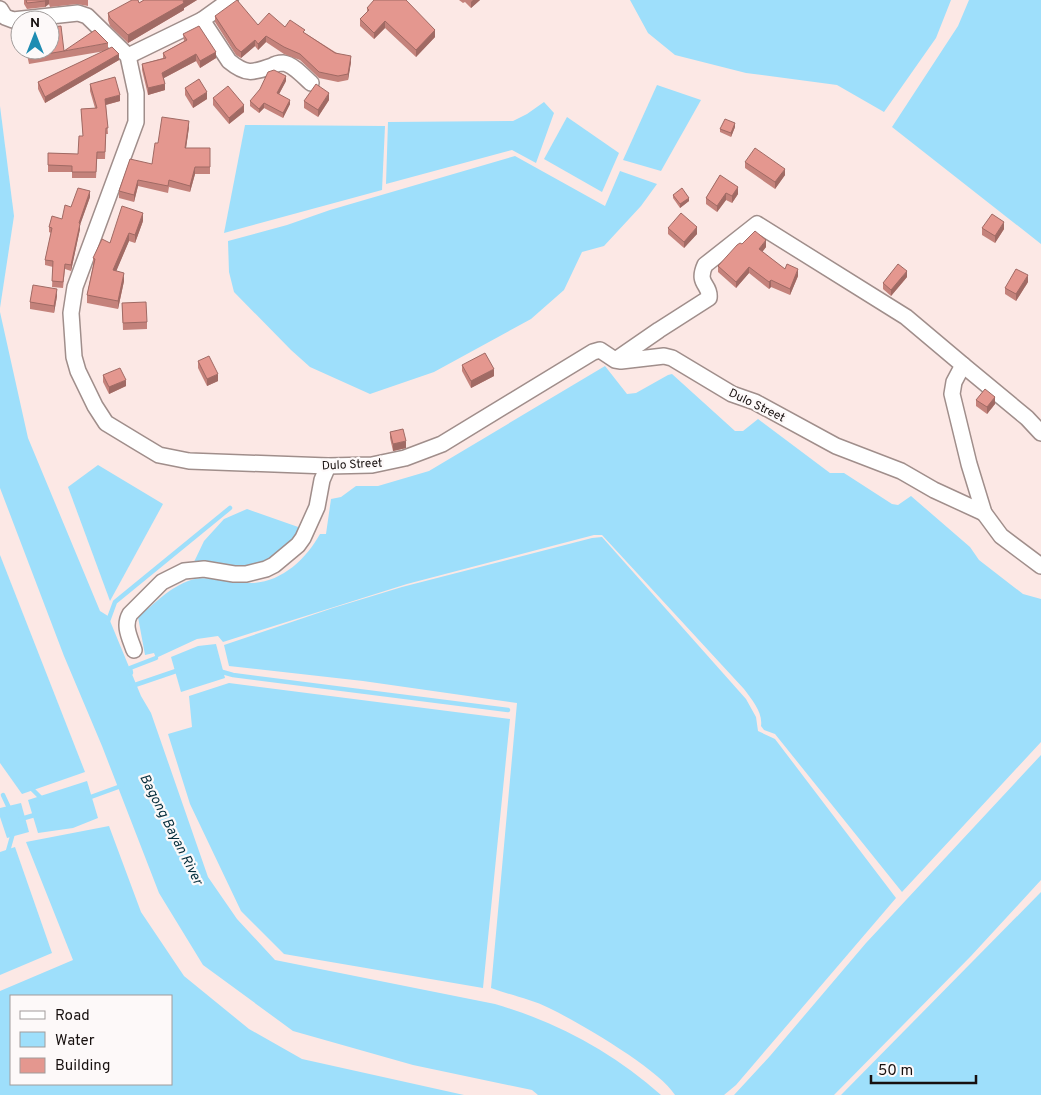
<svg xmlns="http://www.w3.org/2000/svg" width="1041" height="1095" font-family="Overpass,sans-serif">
	<rect width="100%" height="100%" fill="#fce8e5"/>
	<g fill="#9edffb" fill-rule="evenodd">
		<path d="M630 0H951L936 38 884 112 837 85 746 73 675 55 648 33Z"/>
		<path d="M969 0H1041V244L892 127 958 26Z"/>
		<path d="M657 85 701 100 661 171 623 160Z"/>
		<path d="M544 102 554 113 536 163 512 150 386 184 388 122 513 121 527 114Z"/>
		<path d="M0 106 14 216 0 308Z"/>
		<path d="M567 117 619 153 602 192 544 159Z"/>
		<path d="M245 125 385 126 382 190 224 233Z"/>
		<path d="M515 156 605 206 620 171 657 184 641 206 604 246 582 252 564 290 531 319 434 372 370 394 310 367 291 350 234 292 229 272 228 241 287 225 330 210Z"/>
		<path d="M0 312 28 438 100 611 108 616 141 696 151 713 208 877 237 919 275 960 495 1004C557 1022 613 1052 661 1095H538L532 1090 413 1065 293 1031 203 965 159 893 102 746 64 656 0 488Z"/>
		<path d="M605 366 627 394 636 393 668 375 672 374 735 431H743L758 419 830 473H844L892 504 898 505 911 496 970 547 979 560 1023 594 1041 599V742L902 892 775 734 764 730 761 726C763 712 752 700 744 689L602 535H594L407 584 223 642 218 636 197 639 156 658 154 653 145 655 138 617C156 603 168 588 191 580 203 576 216 580 229 581 236 581 244 583 252 583 282 582 306 559 320 534H326L331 499 341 497 356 486H378L429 471Z"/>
		<path d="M98 465 163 504 110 601 68 487Z"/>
		<path d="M247 509 301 528 296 539 268 563 245 568 218 563 194 562 204 541 224 519Z"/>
		<path d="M602 537 746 699 756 717 758 731 775 739 896 898 736 1085 724 1095H675C659 1069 578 1022 549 1008 531 999 510 995 491 988L517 703 363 681 229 666 224 645 333 608 402 587 592 538Z"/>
		<path d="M0 555 85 772 22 794 0 763Z"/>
		<path d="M216 644 225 678 181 692 171 657 198 646Z"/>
		<path d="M229 683 510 719 483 988 284 954 241 911 190 804 168 734 192 727 189 696Z"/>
		<path d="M1041 755V880L971 956 834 1095H734L770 1056 866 943Z"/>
		<path d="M87 781 98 818 73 828 38 833 28 800Z"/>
		<path d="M21 803 29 832 7 838 0 817V808Z"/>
		<path d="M109 826 141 912 184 976 249 1029 302 1059 464 1095H0V991L73 960 26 842ZM11 996H171V1084H11Z"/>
		<path d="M15 847 52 953 0 975V852Z"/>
		<path d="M1041 892V1095H841Z"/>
	</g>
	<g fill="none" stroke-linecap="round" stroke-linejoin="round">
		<g stroke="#9edffb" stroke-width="4.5">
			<path d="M108 621 115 602 230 508"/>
			<path d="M219 671 233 675 508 710"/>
			<path d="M131 673 130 668 156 658"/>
			<path d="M132 686 179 670"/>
			<path d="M30 787 43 800"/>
			<path d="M3 795 10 810"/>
			<path d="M88 798 121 786 122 784"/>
			<path d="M21 819 38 814"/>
			<path d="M8 851 13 833"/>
		</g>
		<g stroke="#a08e8b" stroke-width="18">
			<g id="minor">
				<path d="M0 9 5 17 13 20 78 13 87 16 128 56 136 93V122L75 287 71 313 74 357 78 371 95 406 106 423 139 443 159 455 189 461 328 466 372 465 405 458 442 444 593 352 600 350 615 360 621 361 664 356 672 358 732 394 755 402 836 446 901 471 934 490 984 513"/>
				<path d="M202 20 229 61C246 75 252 73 272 66 275 64 279 63 283 63 293 64 304 77 311 83"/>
				<path d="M128 56 202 20 230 0"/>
				<path d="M617 359 659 330 709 298C711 284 696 285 705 265L757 224 906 317 963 365 954 382 952 394 969 464 984 513 1001 536 1041 566"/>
				<path d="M963 365 1027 418 1041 433"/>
				<path d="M134 650C130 638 123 626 130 614L162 582 184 571 204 569 234 574H246L266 569 274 565 298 545 303 538 317 507 322 480 328 466"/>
			</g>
		</g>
		<use href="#minor" stroke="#fff" stroke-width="15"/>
	</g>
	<g fill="#c4827b">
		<path d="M24 0H88V6L77 4 50 7 49 4 45 7 27 9 24 4Z"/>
		<path d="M144 0H197L184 8V10L128 43 110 26 108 20V13L139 3Z"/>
		<path d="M459 0H480L471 8 465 2 463 3Z"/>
		<path d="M367 8 435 37 416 57 385 28 374 39 360 26V19L367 12Z"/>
		<path d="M215 16 258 25 285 27 305 33 351 62 348 80 338 82 319 78 300 60 284 54 266 42 258 50 255 46 241 58 236 55 215 22Z"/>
		<path d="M183 34 216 58 200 68 196 61 164 78 165 90 148 95 142 70V64L163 58V53L184 41Z"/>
		<path d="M108 43V49L119 60 45 103 38 89V82L105 51 64 58V51Z"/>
		<path d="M26 50H50L64 51V58L29 64Z"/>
		<path d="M286 81 279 94 290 104 283 118 264 108 259 113 250 106V101Z"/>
		<path d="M90 84 120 101 106 105 108 134H106L105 159H97L96 178H72V172H48V153L78 154 83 136 81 109 95 108 90 91Z"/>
		<path d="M185 88 207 99 193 108 185 95Z"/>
		<path d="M213 98 244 112 229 124 213 105Z"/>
		<path d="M329 100 318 117 304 108V101Z"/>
		<path d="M189 127 186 148H210V174H195L190 192 169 187 168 193 138 186 134 202 119 198V191L152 164 158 143Z"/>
		<path d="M735 127 731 137 720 132V129Z"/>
		<path d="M745 162 785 175 775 189 745 168Z"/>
		<path d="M720 175 738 194 732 203 726 200 717 212 706 204V198Z"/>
		<path d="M673 195 689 201 680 208 673 198Z"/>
		<path d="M90 197 80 224V229L71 271 65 269 63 288 52 287 53 267 45 265V260L51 233 49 232V227L62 219 71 207Z"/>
		<path d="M143 221 135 243 129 241 116 271 124 281 118 309 87 303V295L93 265V258L110 243Z"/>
		<path d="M668 228 697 234 684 248 668 234Z"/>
		<path d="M982 228 1004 229 995 243 982 235Z"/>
		<path d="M742 244 766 247 762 252 785 269 798 276 790 295 771 287 769 289 749 273 736 288 718 272V266Z"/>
		<path d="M907 277 891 296 883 289V283Z"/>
		<path d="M1028 282 1016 301 1005 294V288Z"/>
		<path d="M57 296 54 313 30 309V302Z"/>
		<path d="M122 303 147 322V329L123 330Z"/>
		<path d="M198 361 218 381 207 386 198 368Z"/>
		<path d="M462 365 494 376 471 388 462 371Z"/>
		<path d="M103 375 126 386 109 394 103 382Z"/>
		<path d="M976 400 995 404 987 414 976 406Z"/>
		<path d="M390 432 406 448 393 451 390 438Z"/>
	</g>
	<g fill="#a06a64">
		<path d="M46 0H49V4L45 7V1Z"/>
		<path d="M185 0H197L184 8V10L128 43V35Z"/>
		<path d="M473 0H480L471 8V2Z"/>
		<path d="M385 21V28L374 39V33Z"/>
		<path d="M435 30V37L416 57V50Z"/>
		<path d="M266 36V42L258 50V44Z"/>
		<path d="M255 40V46L241 58V52Z"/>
		<path d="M216 52V58L200 68V61Z"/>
		<path d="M119 54V60L45 103V97Z"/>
		<path d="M196 54V61L162 79V73Z"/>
		<path d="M351 56V62L348 80V74Z"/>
		<path d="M286 76V81L277 98V93Z"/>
		<path d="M165 84V90L148 95V88Z"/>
		<path d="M207 92V99L193 108V101Z"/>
		<path d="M329 93V100L318 117V110Z"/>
		<path d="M120 95V101L105 105V99Z"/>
		<path d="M290 100V104L283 118V113Z"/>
		<path d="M264 103V108L259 113V109Z"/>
		<path d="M244 105V112L229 124V118Z"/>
		<path d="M189 121V127L185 155V148Z"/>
		<path d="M735 123V127L731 137V133Z"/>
		<path d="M195 167V174L190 192V186Z"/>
		<path d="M785 169V175L775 189V182Z"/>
		<path d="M138 180V186L134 202V195Z"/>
		<path d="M738 187V194L732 203V196Z"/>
		<path d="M90 191V197L79 228V223Z"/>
		<path d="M726 193V200L717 212V206Z"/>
		<path d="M689 198V201L680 208V204Z"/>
		<path d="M143 213V221L135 243V235Z"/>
		<path d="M1004 222V229L995 243V236Z"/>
		<path d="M80 224V229L71 271V265Z"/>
		<path d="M697 227V234L684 248V242Z"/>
		<path d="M129 233V241L113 279V270Z"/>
		<path d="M766 240V247L759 256V249Z"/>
		<path d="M749 267V273L736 288V282Z"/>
		<path d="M798 269V276L790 295V289Z"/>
		<path d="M907 271V277L891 296V290Z"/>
		<path d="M124 273V281L118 309V301Z"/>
		<path d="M1028 275V282L1016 301V294Z"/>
		<path d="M771 280V287L769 289V282Z"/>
		<path d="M57 289V296L54 313V306Z"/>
		<path d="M494 369V376L471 388V381Z"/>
		<path d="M218 374V381L207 386V379Z"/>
		<path d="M126 380V386L109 394V387Z"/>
		<path d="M995 397V404L987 414V407Z"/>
		<path d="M406 441V448L393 451V444Z"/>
	</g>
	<g fill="#e4978f" stroke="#a06a64">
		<path d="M26 0H46L45 1 27 3Z"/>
		<path d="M132 0H138L139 3 144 0H185L183 1 184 3 128 35 110 18 108 13Z"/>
		<path d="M237 0 258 25 269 13 285 27 290 20 305 30 303 32 335 53 351 56 348 74 338 76 319 72 300 54 284 47 266 36 258 44 255 40 241 52 236 48 215 16Z"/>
		<path d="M374 0H406L435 30 416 50 385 21 374 33 360 19 369 10 367 8Z"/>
		<path d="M61 26 64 51 29 57 28 50H50V27Z"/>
		<path d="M199 26 216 52 200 61 196 54 162 73 165 84 148 88 142 64 166 58 163 53 187 40 183 34Z"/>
		<path d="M95 30 108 43 64 51Z"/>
		<path d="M112 47 119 54 45 97 38 82Z"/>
		<path d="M274 70 286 76 277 93 290 100 283 113 264 103 259 109 250 101 260 89 268 72Z"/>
		<path d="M115 77 120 95 105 99 108 128H106L105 152H97L96 172H72V166L48 165V153L78 154 79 136H83L81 109 97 108 90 84Z"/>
		<path d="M199 79 207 92 193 101 185 88Z"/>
		<path d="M316 84 329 93 318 110 304 101Z"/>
		<path d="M228 86 244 105 229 118 213 98Z"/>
		<path d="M162 117 189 121 185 148H210V167H195L190 186 169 180 168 186 138 180 134 195 119 191 130 159 152 164 155 143H158Z"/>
		<path d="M725 119 735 123 731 133 720 129Z"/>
		<path d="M755 148 785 169 775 182 745 162Z"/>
		<path d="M720 175 738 187 732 196 726 193 717 206 706 198Z"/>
		<path d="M78 188 90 191 79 223 80 224 71 265 65 264 63 282 52 281 53 261 45 260 52 228 49 227 52 216 62 219 65 205 71 207Z"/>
		<path d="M682 188 689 198 680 204 673 195Z"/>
		<path d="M122 206 143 213 135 235 129 233 113 270 124 273 118 301 87 295 95 259 93 258 102 239 110 243Z"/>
		<path d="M681 213 697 227 684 242 668 228Z"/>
		<path d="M992 214 1004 222 995 236 982 228Z"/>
		<path d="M755 231 766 240 759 249 785 269 787 264 798 269 790 289 771 280 769 282 749 267 736 282 718 266 737 245 740 243 742 244Z"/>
		<path d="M898 264 907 271 891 290 883 283Z"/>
		<path d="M1016 269 1028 275 1016 294 1005 288Z"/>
		<path d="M33 285 57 289 54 306 30 302Z"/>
		<path d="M146 302 147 322 123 323 122 303Z"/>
		<path d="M485 353 494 369 471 381 462 365Z"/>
		<path d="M209 356 218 374 207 379 198 361Z"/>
		<path d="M120 368 126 380 109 387 103 375Z"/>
		<path d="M985 389 995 397 987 407 976 400Z"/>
		<path d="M403 429 406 441 393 444 390 432Z"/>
	</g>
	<g text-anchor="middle" stroke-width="4.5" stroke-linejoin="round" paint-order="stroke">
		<g font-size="12" fill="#17100f" stroke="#fdf9f9">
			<text transform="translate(757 405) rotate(26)" y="4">Dulo Street</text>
			<text transform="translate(352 464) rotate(-3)" y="4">Dulo Street</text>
		</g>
		<g font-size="14" font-style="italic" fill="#062f3d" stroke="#fdf9f9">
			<text transform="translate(172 829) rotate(63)" y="5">Bagong Bayan River</text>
		</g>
	</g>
	<rect x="10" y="995" width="162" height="90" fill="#fdf9f9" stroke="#a19c9b"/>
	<rect x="20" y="1011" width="25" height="8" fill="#ffffff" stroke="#a19c9b"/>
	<text x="55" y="1020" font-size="15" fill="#17100f">Road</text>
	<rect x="20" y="1032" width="25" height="15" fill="#9edffb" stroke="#a19c9b"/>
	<text x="55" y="1045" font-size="15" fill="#17100f">Water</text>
	<rect x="20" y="1058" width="25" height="15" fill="#e4978f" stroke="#a19c9b"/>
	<text x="55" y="1070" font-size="15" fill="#17100f">Building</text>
	<g transform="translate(35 35)"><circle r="24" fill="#fdf9f9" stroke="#a19c9b"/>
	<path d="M0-4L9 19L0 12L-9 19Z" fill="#1e8cb2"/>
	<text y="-8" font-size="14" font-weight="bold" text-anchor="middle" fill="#17100f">N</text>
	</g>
	<path d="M871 1075v8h105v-8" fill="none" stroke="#17100f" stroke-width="2.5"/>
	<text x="878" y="1075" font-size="15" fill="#17100f" stroke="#fdf9f9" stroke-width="4" paint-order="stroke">50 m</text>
</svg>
